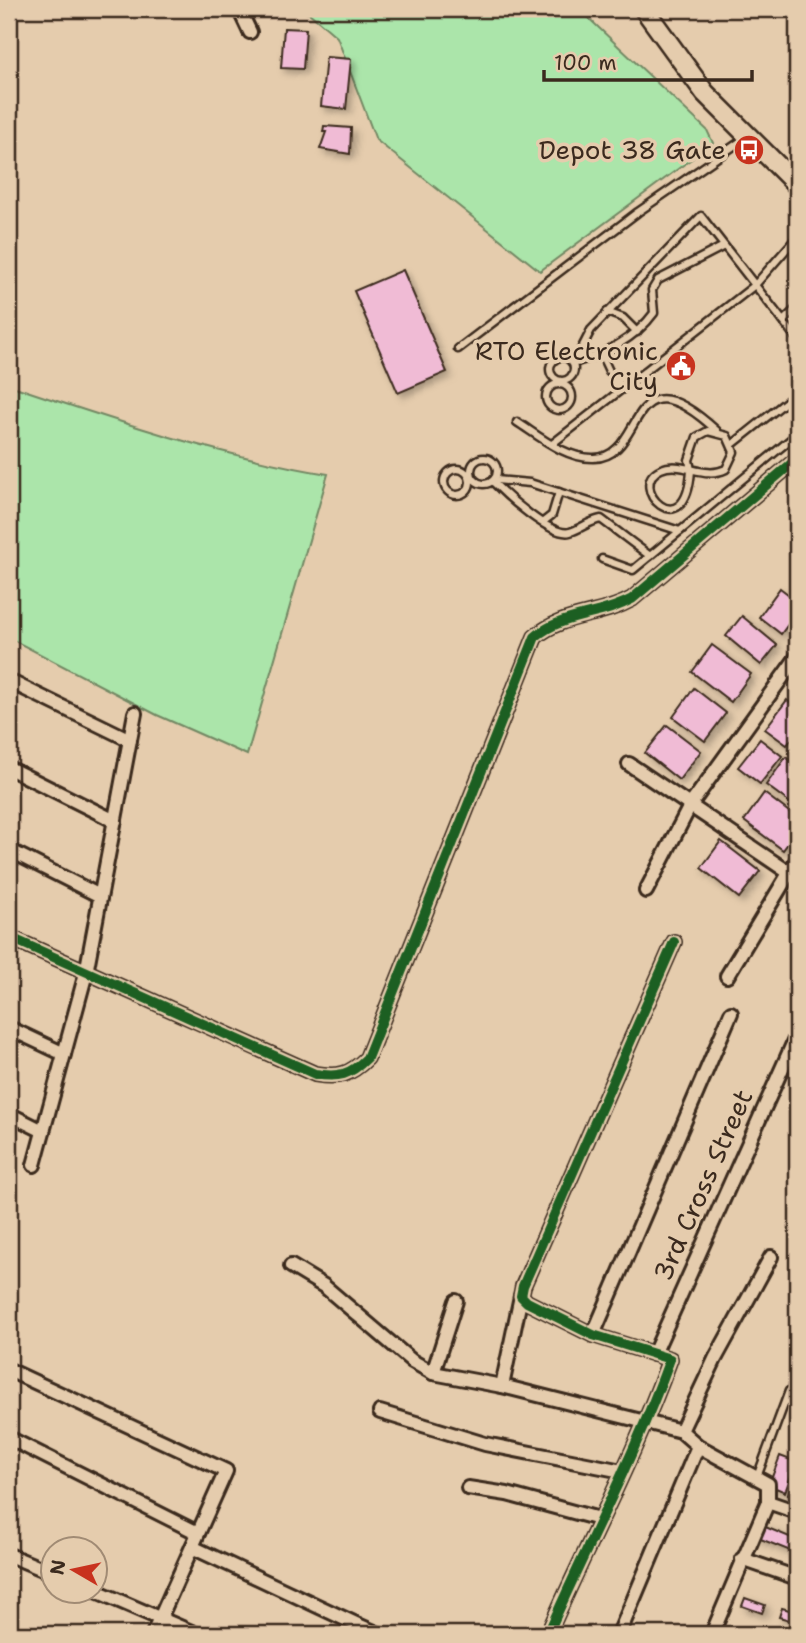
<svg xmlns="http://www.w3.org/2000/svg" width="806" height="1643" font-family="'Shantell Sans',sans-serif">
	<defs>
		<filter id="shadow"><feDropShadow dx="4" dy="4" stdDeviation="3.5" flood-color="#0004"/></filter>
	</defs>
	<rect width="100%" height="100%" fill="#e5ccad"/>
	<filter id="ink" filterUnits="userSpaceOnUse"><feTurbulence type="fractalNoise" baseFrequency=".0143" numOctaves="2"/><feDisplacementMap in="SourceGraphic" scale="14" xChannelSelector="R" yChannelSelector="G"/><feConvolveMatrix kernelMatrix="1 2 1 2 8 2 1 2 1" color-interpolation-filters="sRGB"/></filter>
	<g filter="url(#ink)">
		<g fill="#abe5aa" stroke="#738864" stroke-width="2">
			<path d="M292 9H579L707 130 713 143 540 271 376 140 337 37 309 13Z"/>
			<path d="M9 385C113 420 219 456 328 474L247 755 157 715 9 638Z"/>
		</g>
		<g fill="#f0bbd5" stroke="#3b2a1e" stroke-width="2" filter="url(#shadow)">
			<path d="M284 28 306 29 303 69 281 68Z"/>
			<path d="M326 57 351 59 346 109 321 106Z"/>
			<path d="M324 126 351 128 350 154 320 149 326 132H323Z"/>
			<path d="M403 270 447 372 398 393 354 291Z"/>
			<path d="M780 588 797 601V612L781 634 759 617Z"/>
			<path d="M742 616 777 645 761 665 726 636Z"/>
			<path d="M712 645 751 674 731 702 692 672Z"/>
			<path d="M694 688 726 713 705 741 673 717Z"/>
			<path d="M787 700 797 708V732L787 745 765 729Z"/>
			<path d="M667 725 701 751 679 780 645 753Z"/>
			<path d="M760 739 782 756 760 784 738 767Z"/>
			<path d="M786 757 797 766V808L766 785Z"/>
			<path d="M764 793 797 818V831L783 850 744 821Z"/>
			<path d="M721 841 760 871 739 898 701 868Z"/>
			<path d="M780 1456 796 1462 785 1492 769 1485Z"/>
			<path d="M797 1470V1498L788 1494Z"/>
			<path d="M763 1526 797 1540 793 1552 758 1538Z"/>
			<path d="M745 1598 765 1605 762 1613 742 1606Z"/>
			<path d="M782 1608 797 1612V1622L779 1617Z"/>
		</g>
		<g fill="none" stroke-linecap="round" stroke-linejoin="round">
			<g stroke="#3b2a1e" stroke-width="11">
				<g id="lane">
					<path d="M607 312 623 318 637 332"/>
					<path d="M783 321 797 308"/>
					<path d="M458 349 638 212 747 137"/>
					<path d="M601 354 609 371"/>
					<circle cx="562" cy="369" r="12"/>
					<path d="M574 363 591 330 701 216 797 339"/>
					<path d="M574 363C603 355 636 338 654 313L652 290 658 280 724 246"/>
					<circle cx="559" cy="397" r="13"/>
					<path d="M517 422C539 436 566 459 594 458 647 458 625 346 717 431"/>
					<path d="M552 444 755 285 797 237"/>
					<path d="M733 444 797 393"/>
					<circle cx="484" cy="471" r="13"/>
					<circle cx="457" cy="482" r="13"/>
					<path d="M691 470 689 460 697 437 708 431 727 436 734 452 726 469C704 480 682 460 661 469 624 485 686 549 691 470"/>
					<path d="M496 480 530 483 680 531"/>
					<path d="M493 482C507 496 551 537 570 532 581 529 589 521 601 519L650 556"/>
					<path d="M543 522 552 515 559 492"/>
					<path d="M602 559 633 570 797 434"/>
					<path d="M757 1477 789 1391"/>
				</g>
			</g>
			<g stroke="#3b2a1e" stroke-width="18">
				<g id="street">
					<path d="M239 9 250 32"/>
					<path d="M9 681 130 740"/>
					<path d="M629 764 797 878"/>
					<path d="M9 768 115 821"/>
					<path d="M9 850 100 896"/>
					<path d="M646 891 691 804 797 657"/>
					<path d="M9 937 315 1074C339 1078 350 1075 367 1058L535 637C563 613 600 617 632 599L797 459"/>
					<path d="M727 976 797 860"/>
					<path d="M9 1028 64 1054"/>
					<path d="M9 1114 43 1131"/>
					<path d="M34 1165 86 973 135 713"/>
					<path d="M291 1266 324 1286 412 1361 433 1373 502 1386 681 1431 698 1446 768 1484V1502L712 1634"/>
					<path d="M593 1335 731 1013"/>
					<path d="M654 1354 797 1035"/>
					<path d="M9 1370 226 1471 153 1634"/>
					<path d="M433 1373 456 1301"/>
					<path d="M502 1386 521 1296"/>
					<path d="M380 1412 485 1444 622 1471"/>
					<path d="M681 1431 715 1359 771 1257"/>
					<path d="M9 1438 198 1533"/>
					<path d="M468 1488 507 1494 599 1519"/>
					<path d="M768 1502 797 1512"/>
					<path d="M192 1547 358 1625 356 1634"/>
					<path d="M9 1555 52 1573"/>
					<path d="M742 1559 797 1578"/>
					<path d="M94 1590 196 1634"/>
					<path d="M358 1625 379 1634"/>
					<path d="M548 1634C588 1543 636 1453 670 1359L593 1335 527 1302 521 1296 523 1286 674 942"/>
					<path d="M619 1634 698 1446"/>
				</g>
			</g>
			<g stroke="#3b2a1e" stroke-width="23">
				<path id="secondary" d="M644 9 705 93 797 185"/>
			</g>
			<use href="#lane" stroke="#e5ccad" stroke-width="6"/>
			<use href="#street" stroke="#e5ccad" stroke-width="12"/>
			<use href="#secondary" stroke="#e5ccad" stroke-width="18"/>
			<g stroke="#e5ccad" stroke-width="15">
				<g id="cycleway">
					<path d="M9 937 315 1074C339 1078 350 1075 367 1058L535 637C563 613 600 617 632 599L797 459"/>
					<path d="M548 1634C588 1543 636 1453 670 1359L593 1335 527 1302 521 1296 523 1286 674 942"/>
				</g>
			</g>
			<use href="#cycleway" stroke="#1b5e20" stroke-width="10"/>
		</g>
	</g>
	<defs>
		<g id="bus-disc" transform="scale(1.575)"><circle r="9.5" fill="#c8321e" stroke="#e5ccad"/><path d="M-5-6H5V4H4V6H2V4H-2V6H-4V4H-5ZM-3.5-4V0h7V-4ZM-3.5 1.2v1.5H-2V1.2ZM2 1.2v1.5H3.5V1.2Z" fill="#fff"/></g>
		<g id="civic-disc" transform="scale(1.575)"><circle r="9.5" fill="#c8321e" stroke="#e5ccad"/><path d="M-.6-6.5H3V-4.5H.6V-3L4-1V1h2V6H-6V1h2V-1L-.6-3ZM-1.2 2.5V6h2.4V2.5Z" fill="#fff"/></g>
	</defs>
	<g fill-rule="evenodd">
		<use href="#bus-disc" x="749" y="150"/>
		<use href="#civic-disc" x="681" y="366"/>
	</g>
	<g text-anchor="middle" stroke-width="7" stroke-linejoin="round" paint-order="stroke">
		<g font-size="26" fill="#3b2a1e" stroke="#e5ccad" text-anchor="end">
			<text x="726" y="159">Depot 38 Gate</text>
			<text x="658" y="360">RTO Electronic<tspan x="658" dy="30">City</tspan></text>
		</g>
		<g font-size="26" fill="#3b2a1e" stroke="#e5ccad">
			<text transform="translate(703 1185) rotate(-66)" y="9">3rd Cross Street</text>
		</g>
	</g>
	<rect width="806" height="1643" fill="none" stroke="#e5ccad" stroke-width="35"/>
	<rect x="18" y="18" width="771" height="1608" fill="none" stroke="#3b2a1e" stroke-width="2.5" filter="url(#ink)"/>
	<g transform="translate(74 1570) rotate(279)"><circle r="33" fill="#e5ccad" stroke="#a18b74" stroke-width="2"/>
	<path d="M0-5L12 26L0 18L-12 26Z" fill="#c8321e"/>
	<text y="-10" font-size="19" font-weight="bold" text-anchor="middle" fill="#3b2a1e">N</text>
	</g>
	<path d="M544 70v10h208v-10" fill="none" stroke="#3b2a1e" stroke-width="3.5"/>
	<text x="554" y="70" font-size="21" fill="#3b2a1e" stroke="#e5ccad" stroke-width="5" paint-order="stroke">100 m</text>
</svg>
